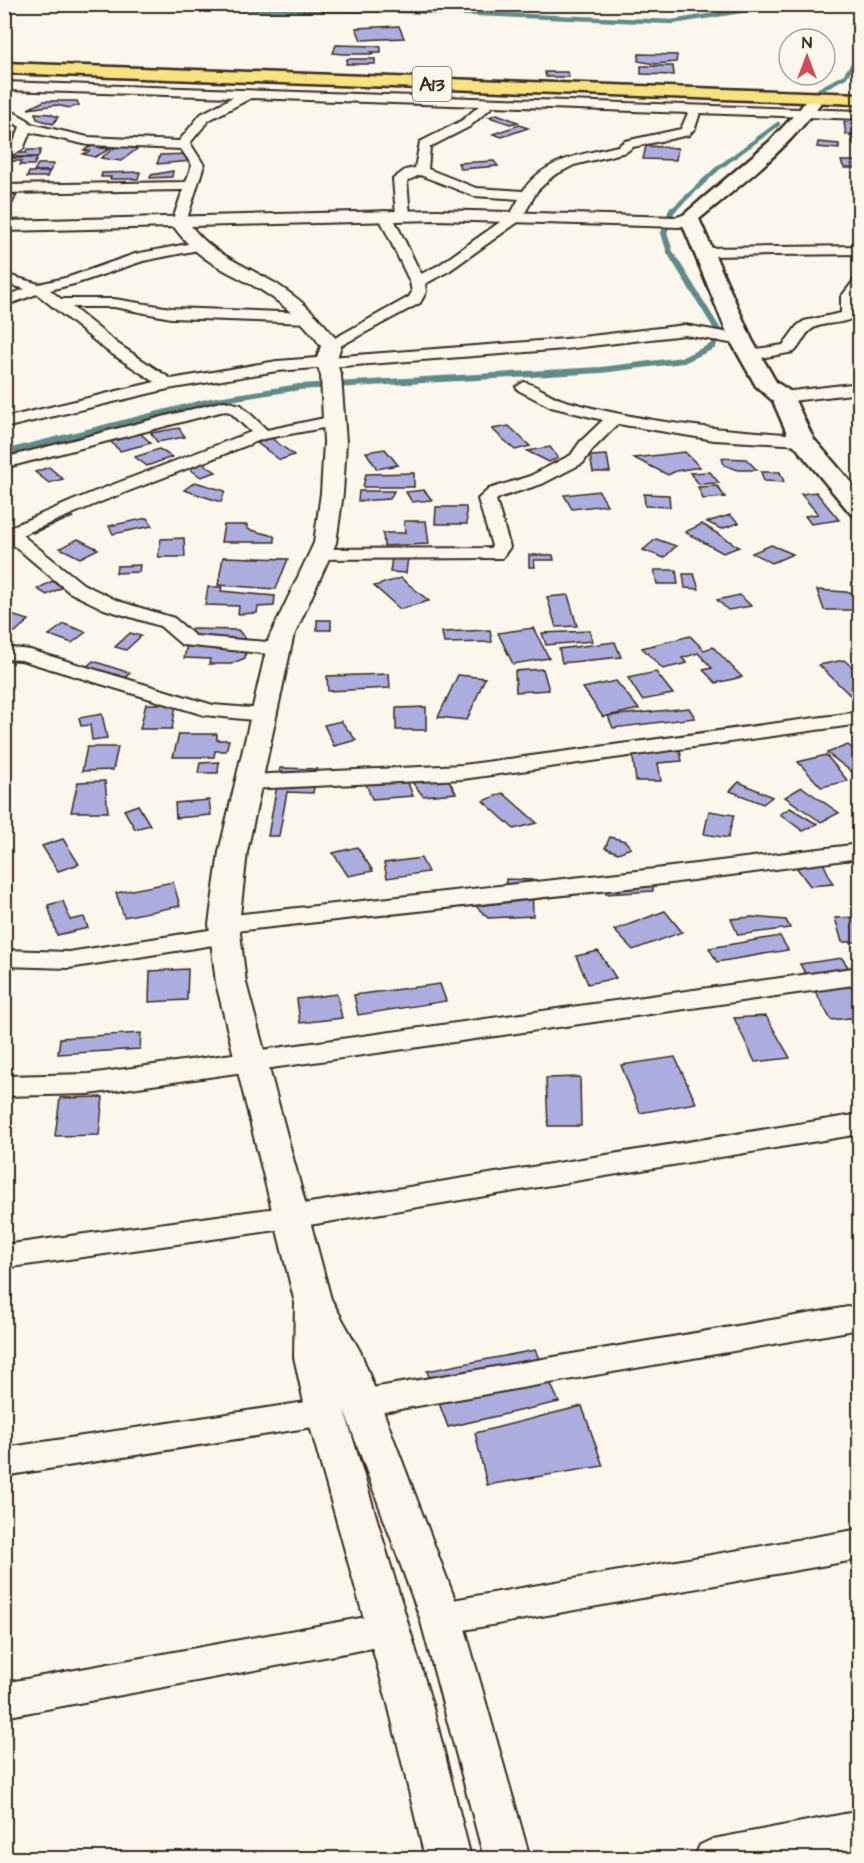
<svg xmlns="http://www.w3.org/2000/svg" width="864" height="1863" font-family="'Architects Daughter',sans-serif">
	<rect width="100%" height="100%" fill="#fbf7ec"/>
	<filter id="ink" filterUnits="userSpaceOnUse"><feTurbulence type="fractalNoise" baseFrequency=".0167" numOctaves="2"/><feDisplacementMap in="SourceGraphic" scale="12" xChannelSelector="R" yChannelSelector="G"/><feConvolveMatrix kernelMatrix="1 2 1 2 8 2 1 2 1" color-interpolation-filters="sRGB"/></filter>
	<g filter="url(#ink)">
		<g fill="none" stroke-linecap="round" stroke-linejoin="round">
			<g stroke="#618b8a" stroke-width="4.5">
				<path d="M120 4 228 9 406 11 672 22 765 7 796 4"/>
				<path d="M822 4 860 9"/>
				<path d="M819 90 845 76 860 54"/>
				<path d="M671 212 717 169 778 124"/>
			</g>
			<path stroke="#618b8a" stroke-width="6" d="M4 453 211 401 299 387 601 370 683 360 713 346 718 330 670 252 664 233 672 210"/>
		</g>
		<g fill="#abadde" stroke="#3b2a1e" stroke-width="1.5">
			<path d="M399 26 404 38 361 40 356 28Z"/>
			<path d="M336 45 375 46 381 47V52H371L373 54H343L333 53Z"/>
			<path d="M639 54 677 55 676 62 655 64 638 61Z"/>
			<path d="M347 59H375V64H346Z"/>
			<path d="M641 66H673L674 75 641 74Z"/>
			<path d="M545 72H567L569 77H546Z"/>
			<path d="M44 101H77L79 105 70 108 56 105 28 109Z"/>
			<path d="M35 113 50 114 58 117 53 124 37 119Z"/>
			<path d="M497 114 518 122 510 124 489 117Z"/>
			<path d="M844 122 856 123 857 133 846 135Z"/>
			<path d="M519 125 528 128 502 137 493 134Z"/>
			<path d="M860 135V148H856L850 136Z"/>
			<path d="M818 142 839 144V149L817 147Z"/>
			<path d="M106 143 109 144 101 148 110 149 95 157 83 154 89 151 84 150 92 146 98 147Z"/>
			<path d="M121 143 141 146 121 161 101 158Z"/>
			<path d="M646 146 678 148 676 160 643 159Z"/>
			<path d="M27 150H41L38 157H9L11 153H26Z"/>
			<path d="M190 154 191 161 157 164 160 155Z"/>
			<path d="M11 158H37L34 165H20L22 161H10Z"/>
			<path d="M494 161 498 166 461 169 458 163Z"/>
			<path d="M841 161H856L859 168H844Z"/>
			<path d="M38 164H54L50 171H34Z"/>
			<path d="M173 171 172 177 150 178 151 175Z"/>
			<path d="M29 172H49L47 177H27Z"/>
			<path d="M140 172 138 179H110L111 177H101L102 173Z"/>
			<path d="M4 194 17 195 10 209H4Z"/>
			<path d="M509 426 530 446 515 450 492 429Z"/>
			<path d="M179 428 185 437 157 442 151 433Z"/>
			<path d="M140 433 151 443 120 451 107 438Z"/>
			<path d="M271 438 294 455 280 460 257 443Z"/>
			<path d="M550 447 558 458 549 462 527 451Z"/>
			<path d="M159 449 172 457 147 466 135 457Z"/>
			<path d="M385 449 398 465 377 469 366 452Z"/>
			<path d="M685 452 700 467 676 471 668 475 634 458Z"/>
			<path d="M607 455 610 472H593L590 456Z"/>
			<path d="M722 458 746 459 757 470H738L724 465Z"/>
			<path d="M201 462 216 472 201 477 187 467Z"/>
			<path d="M49 467 63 479 49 483 35 472Z"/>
			<path d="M710 472 719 483 699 484 690 473Z"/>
			<path d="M761 472H780L784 482 764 481Z"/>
			<path d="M414 473V487H363L366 474Z"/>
			<path d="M195 482 225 491 221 502 184 490Z"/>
			<path d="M717 486 725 497 703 499 698 487Z"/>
			<path d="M424 490 432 500 412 502 406 492Z"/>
			<path d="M359 491H394L390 499 358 501Z"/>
			<path d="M599 491 607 505 572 509 564 495Z"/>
			<path d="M816 492 839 520 811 524 805 516 818 514 801 494Z"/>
			<path d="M644 494 669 495 670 507 645 506Z"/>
			<path d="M436 507H466L467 524H435Z"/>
			<path d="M71 510 73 517 33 533 26 528Z"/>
			<path d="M730 515 739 523 721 529 707 522Z"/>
			<path d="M147 518 152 526 113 534 109 526Z"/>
			<path d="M404 521H426L429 544 384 546 383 533H405Z"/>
			<path d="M702 524 739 547 723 553 685 532Z"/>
			<path d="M224 525H247V529L274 536 275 542H221Z"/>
			<path d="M184 538 185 557H158L161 539Z"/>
			<path d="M78 539 98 549 80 558 60 548Z"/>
			<path d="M656 539 676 546 664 558 643 550Z"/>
			<path d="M771 545 793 554 772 563 752 553Z"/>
			<path d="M393 549 409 550 406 573 390 572Z"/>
			<path d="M529 555H553L554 560H534L535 567H529Z"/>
			<path d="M223 557 288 559 276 589 218 585Z"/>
			<path d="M140 565 139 572 116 573 117 566Z"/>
			<path d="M654 570H676L678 584H657Z"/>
			<path d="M683 574H694L699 589 685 588Z"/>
			<path d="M401 578 429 601 400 609 374 586Z"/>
			<path d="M52 581 63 587 47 595 37 589Z"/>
			<path d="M208 587H222L221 591 275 596 274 606 258 607 257 613 238 614 239 606 205 605Z"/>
			<path d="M817 590 860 593V610H824Z"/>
			<path d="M568 595 577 626 556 627 547 597Z"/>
			<path d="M740 595 751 606 728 610 717 600Z"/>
			<path d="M7 614 29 620 15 632 4 629V616Z"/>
			<rect x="317" y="620" width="14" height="10"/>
			<path d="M64 624 86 632 72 643 49 635Z"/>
			<path d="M533 628 549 658 513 664 498 633Z"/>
			<path d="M191 629 238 630 247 640 245 658 231 664H209L210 659 184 658Z"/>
			<path d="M490 630 492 642 444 643 442 632Z"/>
			<path d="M590 631 592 641 546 645 542 633Z"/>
			<path d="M130 633 141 636 126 650 115 647Z"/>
			<path d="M690 636 704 650 713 647 742 677 716 683 703 670 712 668 698 653 682 658 687 663 663 669 642 648Z"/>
			<path d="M615 642 621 657 562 663 559 649Z"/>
			<path d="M844 660 860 674V697L854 699 819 665Z"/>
			<path d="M93 661 130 673 116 686 78 674Z"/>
			<path d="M543 669 549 690 516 692 515 671Z"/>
			<path d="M656 672 673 694 642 700 628 678Z"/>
			<path d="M389 674 390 688 328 691 327 676Z"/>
			<path d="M458 675 485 678 467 720 438 717Z"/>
			<path d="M616 681 639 709 603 717 583 688Z"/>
			<path d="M146 704H176L172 729H140Z"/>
			<path d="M426 707V730H396V708Z"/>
			<path d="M689 708 695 718 613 728 608 716Z"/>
			<path d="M102 714 107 738 92 740 90 725 81 726 79 718Z"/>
			<path d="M341 721 356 740 334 746 324 725Z"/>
			<path d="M179 734H217V740H229L226 751H215L214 757H173Z"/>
			<path d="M848 745 860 754V774L856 775 827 753Z"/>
			<path d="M87 747H118L113 770 82 771Z"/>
			<path d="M632 751H680L682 761 658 763 661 781H636Z"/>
			<path d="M826 755 848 781 821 787 798 762Z"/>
			<path d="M219 762 218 773H198L200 763Z"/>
			<path d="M280 768 317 769 313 793 287 792 279 836H268Z"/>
			<path d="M447 777 456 793 423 796 412 782Z"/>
			<path d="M407 780 413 796 372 799 366 784Z"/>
			<path d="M105 781 108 812H71L78 782Z"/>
			<path d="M739 782 772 797 763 804 730 791Z"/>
			<path d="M802 787 839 813 821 822 785 797Z"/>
			<path d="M503 793 537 823 514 829 483 801Z"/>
			<path d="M209 800 211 815 176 818 175 803Z"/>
			<path d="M138 805 150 825 135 829 124 810Z"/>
			<path d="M790 808 817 824 803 831 780 814Z"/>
			<path d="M709 811 734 815 728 838 704 834Z"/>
			<path d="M610 837 625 841 631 848 618 853 605 848Z"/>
			<path d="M63 839 79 864 58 871 42 846Z"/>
			<path d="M357 847 373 871 348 876 333 853Z"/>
			<path d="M820 856 833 884 810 886 791 860Z"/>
			<path d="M421 858 428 872 387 878 384 863Z"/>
			<path d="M653 872V891L606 894 600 875Z"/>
			<path d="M506 879 532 880 533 916 488 918 476 906 478 893 505 890Z"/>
			<path d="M173 882 180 906 124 917 116 893Z"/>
			<path d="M63 901 70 920 84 917 88 928 57 935 48 905Z"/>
			<path d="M665 911 682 932 633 950 614 930Z"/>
			<path d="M752 917 786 920 790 928 738 935 731 919Z"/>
			<path d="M858 917 860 942H842L835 918Z"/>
			<path d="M780 936 788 950 717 962 709 948Z"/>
			<path d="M598 951 616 978 588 984 576 956Z"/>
			<path d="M842 958 860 985V1017L831 1020 800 964Z"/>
			<path d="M188 969 187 1000 149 1002 150 971Z"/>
			<path d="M440 984 446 1001 358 1015 354 995Z"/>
			<path d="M337 994 342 1018 300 1023 297 999Z"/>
			<path d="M766 1016 790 1058 755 1062 734 1018Z"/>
			<path d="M141 1033 140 1049 58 1054 60 1038Z"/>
			<path d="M675 1057 696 1103 640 1113 621 1065Z"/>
			<path d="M580 1077 581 1126H548L546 1078Z"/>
			<path d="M103 1097 99 1135 55 1136 60 1098Z"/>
			<path d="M535 1350 559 1402 448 1427 427 1371Z"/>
			<path d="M582 1406 603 1466 487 1485 475 1433Z"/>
		</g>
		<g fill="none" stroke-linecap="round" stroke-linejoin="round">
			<g stroke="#3b2a1e" stroke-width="4">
				<g id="minor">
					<path d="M4 82 860 111V119L700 113 695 128 689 135 633 147 626 152 574 165 553 176 537 191 521 220 449 271 425 284 426 292 420 303 331 351 323 346 326 343 409 297 412 292 410 282 378 215 380 212 385 211 392 215 421 274 439 265 510 215 519 199 474 196 420 175 407 181 410 215 403 219 396 215 393 179 405 170 415 168 420 142 461 121 479 106 251 98 209 120 190 143 204 165 186 222 179 226 172 222 183 190 4 193V185L186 182 192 165 181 149 88 145 30 132 23 149 4 159V149L13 144 20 127 4 116V107L28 120 31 124 88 137 179 141 201 114 233 97 4 90ZM493 106 688 113 681 129 625 141 618 146C584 154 543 159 523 191L476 188 428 169 430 147 469 127Z"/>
					<path d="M198 242 203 243 205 246 203 249 143 261 78 283 50 290 61 299H114L171 308 310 313 318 318 310 323 171 318 114 307H72L118 344 171 379 277 361 565 339 685 325 741 335 749 340 741 345 685 335 565 349 277 371 168 389 4 428V418L155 382 106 350 37 294 4 306V297L25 289 4 283V274L39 284 69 277 135 254Z"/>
					<path d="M860 246V254L702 256 695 252 702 248Z"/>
					<path d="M860 278V292L855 297 858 313C847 327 825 320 812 329 804 334 801 346 794 352L750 360 742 355 750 350 783 345 797 326 804 321 841 313V297L855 279Z"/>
					<path d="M524 382C539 386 551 397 566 401 643 423 722 430 802 435L808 436 810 440 808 444 802 445 714 440 618 424 592 450 583 463 542 484 501 497 496 500 510 547 502 558 312 559 310 555 312 551 319 549 490 548 492 546 478 499 489 489 530 476 571 455 580 442 603 420 551 407 518 390 516 387Z"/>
					<path d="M860 383V393L783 402 775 397 783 392Z"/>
					<path d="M224 401 241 405 267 430 334 416 342 421 334 426 263 439 103 501 22 535 83 584 118 601 174 618 195 636 279 643 286 645 289 649 286 653 279 655 182 645 160 626 104 609 69 592 17 548 4 541V527L8 528 91 493 251 432 230 412 224 411 4 468V458Z"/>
					<path d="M4 647 30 650 213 705 263 709 270 711 273 715 270 719 263 721 204 715 21 660 4 659Z"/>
					<path d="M860 712V724L463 779 249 789 241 787 238 782 241 777 249 775 463 765Z"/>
					<path d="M860 844V858L655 885 235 931 238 935 235 941 226 943 69 968 4 966V950L69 952 215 929 212 924 216 918 224 916 655 869Z"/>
					<path d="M860 967V984L89 1094 4 1096V1076L89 1074Z"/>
					<path d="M860 1114V1134L291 1228 4 1268V1245L291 1206Z"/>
					<path d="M860 1305V1329L360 1416 349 1412 345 1403 349 1394 360 1390Z"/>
					<path d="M325 1399 336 1403 340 1412 336 1421 325 1425 4 1476V1448Z"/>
					<path d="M860 1529V1559L441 1634 429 1629 424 1618 429 1607 441 1602Z"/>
					<path d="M388 1613 400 1618 405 1629 400 1640 388 1645 4 1717V1683Z"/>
					<path d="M860 1811V1848L805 1858H694L700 1845 713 1839Z"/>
				</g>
			</g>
			<g stroke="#3b2a1e" stroke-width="4">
				<path id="tertiary" d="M436 210 677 217 689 213 695 214 698 218 695 222 679 227 436 220 191 226C211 252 239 263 266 278 297 295 321 317 341 346L336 361 341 376 346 442 343 493 336 543 293 638 247 852 239 924 246 983 331 1299 361 1353 462 1618 530 1858H484L420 1618 344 1409 432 1704 471 1858H425L388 1704 306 1412 294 1357 295 1303 216 983 209 924 219 852 269 638 314 543 321 493 324 442 321 376 316 361 321 346C306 324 286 306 264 292 226 269 201 264 174 227L4 231V221Z"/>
			</g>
			<g stroke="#3b2a1e" stroke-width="5">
				<path id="secondary" d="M816 93 824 98C791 147 744 182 699 219L752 340 776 382 791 392 813 438 860 493V516L851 514 790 440 773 401 756 386 730 340 680 218 769 142 799 110 810 95Z"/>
			</g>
			<g stroke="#3b2a1e" stroke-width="5">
				<path id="trunk" d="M4 63 860 94V104L4 73Z"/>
			</g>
			<use href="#minor" fill="#fbf7ec" fill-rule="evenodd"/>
			<use href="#tertiary" fill="#fbf7ec" fill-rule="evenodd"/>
			<use href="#secondary" fill="#fbf7ec" fill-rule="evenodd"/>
			<use href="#trunk" fill="#f6e281" fill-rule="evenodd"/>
		</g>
	</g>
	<g text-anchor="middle" stroke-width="5" stroke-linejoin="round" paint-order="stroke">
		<rect fill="#fbf7ec" stroke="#75685c" stroke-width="1.5" x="412.5" y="67" width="39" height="34" rx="4.5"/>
		<g font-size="20" font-weight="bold" fill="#3b2a1e">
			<text x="432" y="91">A13</text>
		</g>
	</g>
	<rect width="864" height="1863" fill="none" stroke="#fbf7ec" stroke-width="24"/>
	<rect x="12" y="12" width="840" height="1839" fill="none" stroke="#3b2a1e" stroke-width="2" filter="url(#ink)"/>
	<g transform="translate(807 57)"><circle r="28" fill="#fbf7ec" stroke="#aea59a" stroke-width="1.5"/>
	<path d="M0-4.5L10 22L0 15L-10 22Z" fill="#d1495b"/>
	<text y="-9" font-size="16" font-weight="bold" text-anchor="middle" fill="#3b2a1e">N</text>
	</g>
</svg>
